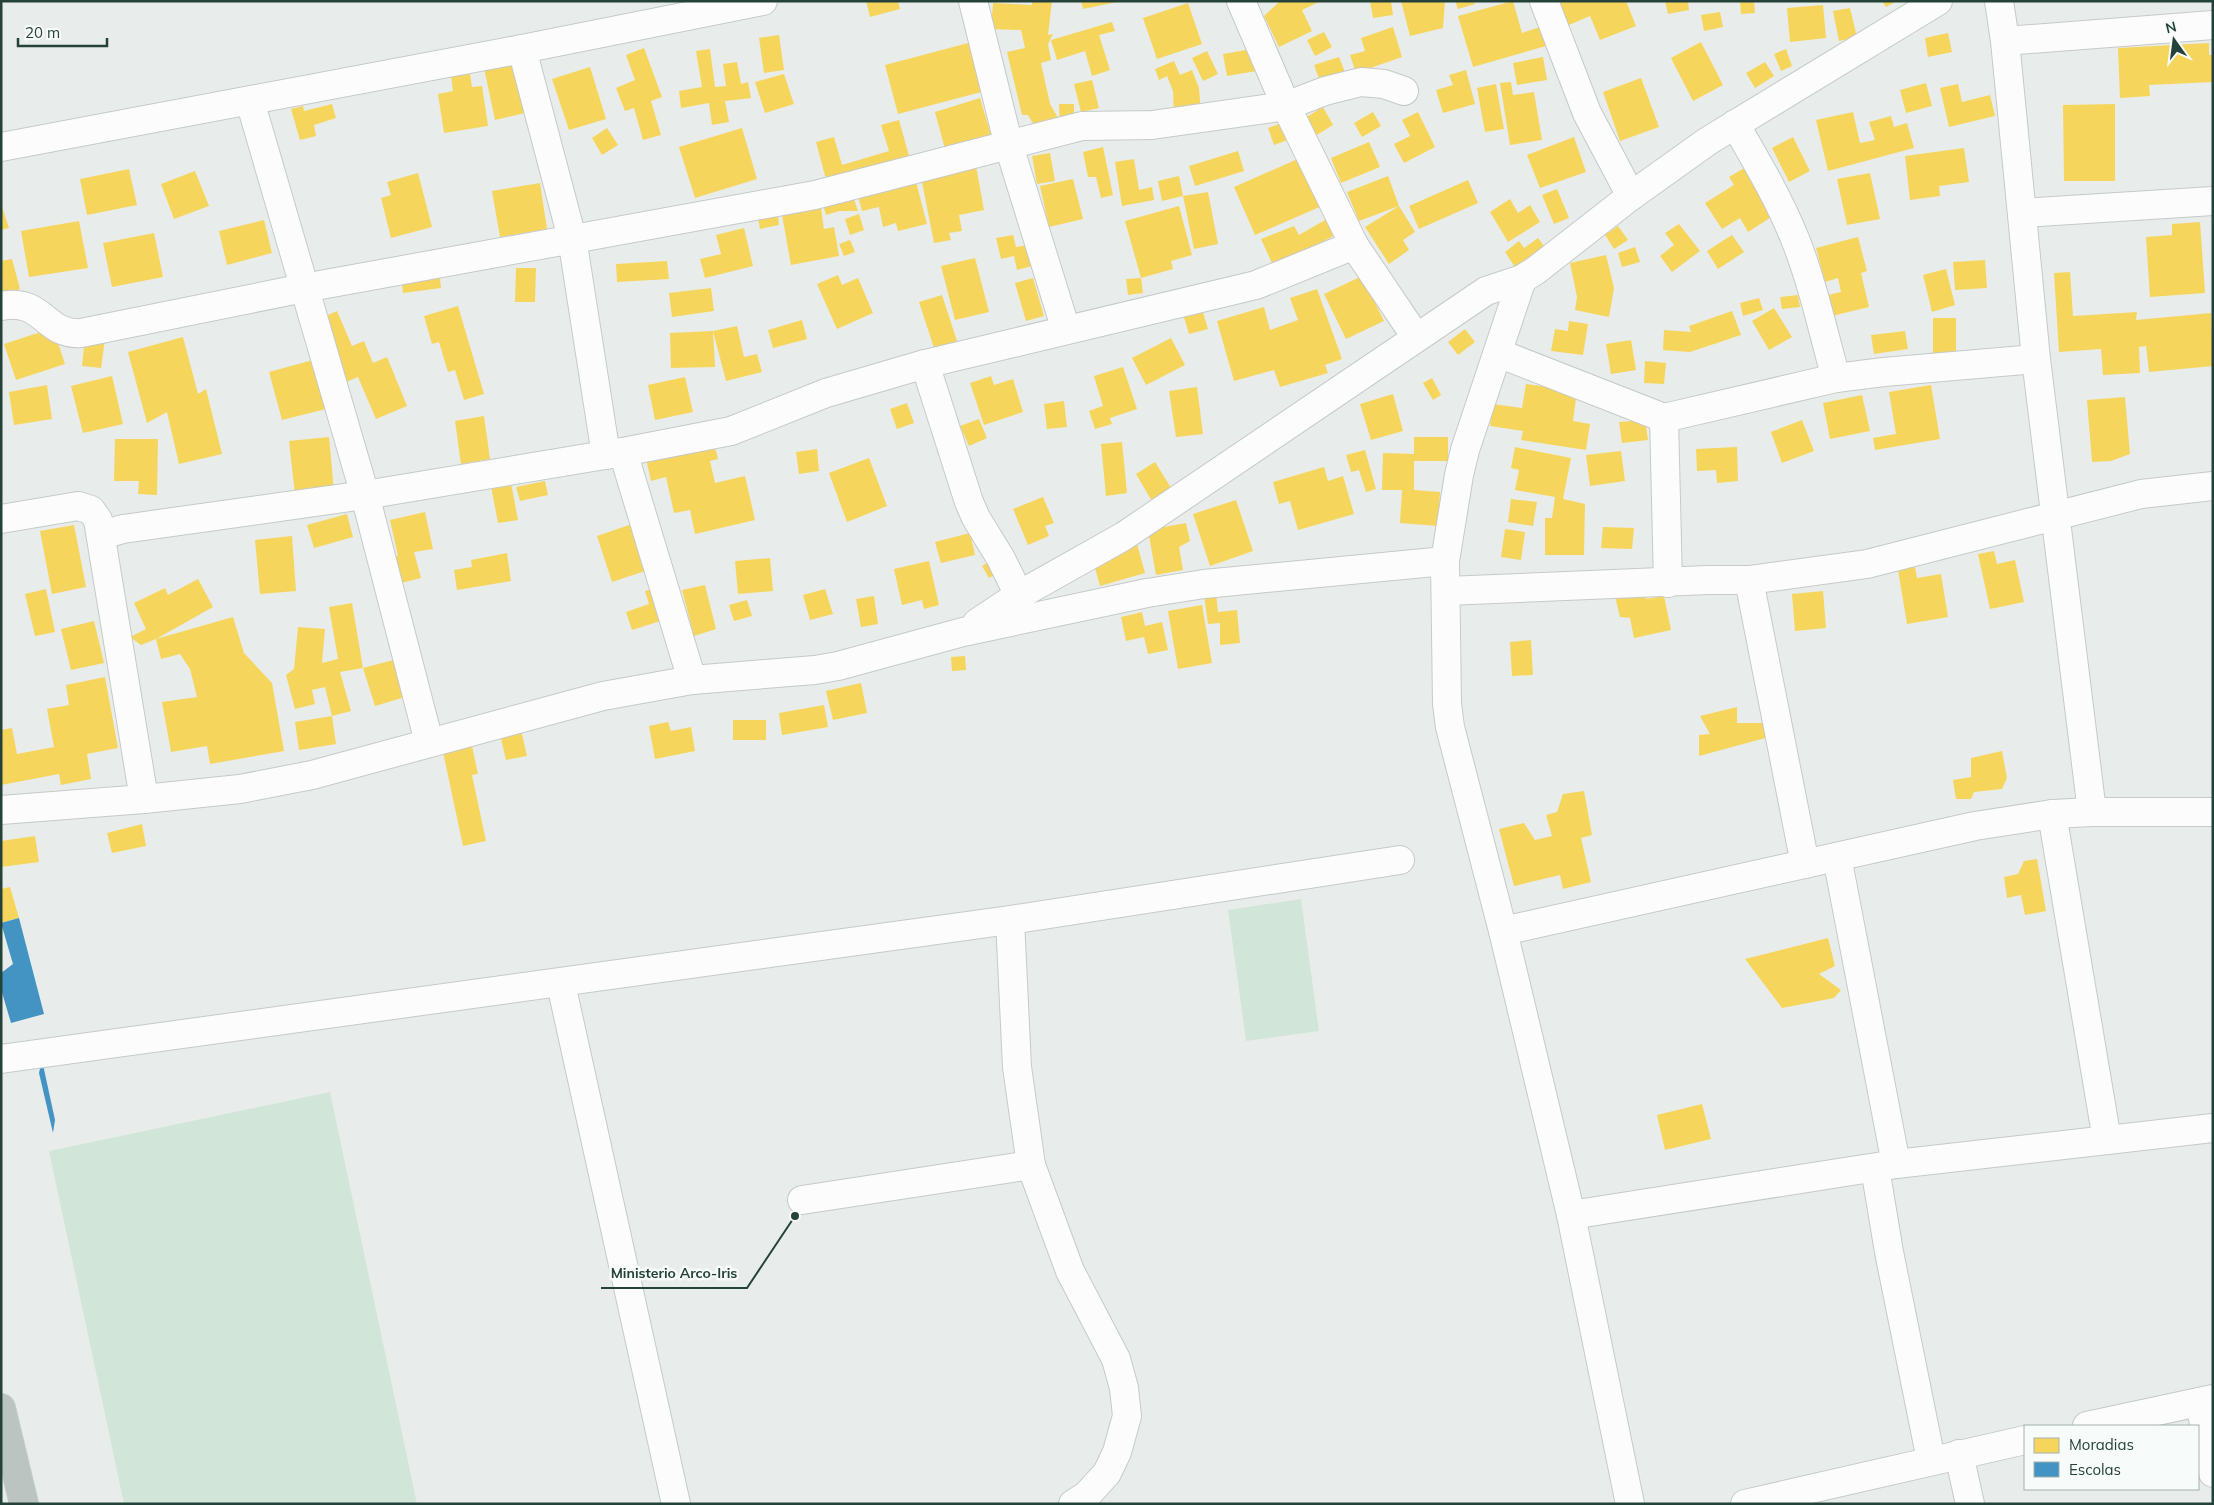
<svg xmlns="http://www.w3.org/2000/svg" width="2214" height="1505" font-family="Mulish,sans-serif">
	<rect width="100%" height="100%" fill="#e8edeb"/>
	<g fill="#d1e6d8">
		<path d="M1301 899 1319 1031 1246 1041 1228 910Z"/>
		<path d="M330 1092 417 1504H124L49 1151Z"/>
	</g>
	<g fill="#f6d55c">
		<path d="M866 1H898L900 9 870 17Z"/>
		<path d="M1032 1H1052L1048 35 1053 34 1048 44 1051 60 1041 63 1050 104 1058 118 1037 130 1028 115H1022L1007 52 1025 48 1021 30 991 29 993 3 1032 5Z"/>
		<path d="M1081 1H1117V2L1083 9Z"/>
		<path d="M1280 1H1321L1302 10 1312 31 1279 47 1264 16Z"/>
		<path d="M1370 1H1391L1393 15 1373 18Z"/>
		<path d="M1401 1H1445L1443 28 1410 36Z"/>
		<path d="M1455 1H1474L1475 4 1458 9Z"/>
		<path d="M1513 1 1522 33 1540 27 1546 46 1473 67 1458 16Z"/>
		<path d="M1554 1H1626L1636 26 1600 40 1590 16 1564 27Z"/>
		<path d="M1665 1H1688L1689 10 1668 14Z"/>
		<path d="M1740 1H1754L1755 13 1741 14Z"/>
		<path d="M1882 1H1897L1886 7Z"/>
		<path d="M1188 3 1202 44 1157 59 1143 18Z"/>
		<path d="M1823 5 1826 38 1790 42 1787 8Z"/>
		<path d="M1850 8 1857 37 1839 41 1833 11Z"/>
		<path d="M1720 12 1723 27 1704 31 1701 15Z"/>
		<path d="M1112 22 1115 31 1099 35 1110 70 1092 76 1085 51 1057 60 1051 40Z"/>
		<path d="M1393 27 1402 57 1356 73 1350 55 1365 51 1361 38Z"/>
		<path d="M1324 32 1332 47 1315 56 1307 40Z"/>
		<path d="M1948 33 1952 52 1928 57 1925 38Z"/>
		<path d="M779 35 784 70 764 73 759 38Z"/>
		<path d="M972 42 985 91 898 114 885 65Z"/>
		<path d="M1701 42 1723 85 1693 101 1671 58Z"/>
		<path d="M2209 43V55H2213V82L2149 85 2150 96 2120 98 2118 48Z"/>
		<path d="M644 48 662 97 651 101 661 135 643 140 634 108 625 111 616 88 635 80 626 55Z"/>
		<path d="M1257 48 1262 70 1227 76 1223 54Z"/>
		<path d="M710 49 715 87 726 86 723 64 737 62 741 84 748 82 751 98 725 101 729 122 712 125 709 103 681 108 679 91 702 87 696 51Z"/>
		<path d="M1786 49 1792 66 1781 71 1774 54Z"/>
		<path d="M1207 51 1218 74 1203 81 1192 58Z"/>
		<path d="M1339 57 1345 72 1320 81 1314 65Z"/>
		<path d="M1543 57 1547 80 1517 85 1513 63Z"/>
		<path d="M1174 61 1180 75 1192 70 1199 88 1201 114 1174 115 1173 91 1167 76 1159 80 1155 69Z"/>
		<path d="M514 62 525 113 495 120 484 68Z"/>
		<path d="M1765 62 1774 76 1755 88 1746 73Z"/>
		<path d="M590 67 606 119 569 130 552 79Z"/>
		<path d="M1466 70 1475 104 1443 113 1436 90 1453 85 1449 75Z"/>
		<path d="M470 74 472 87 482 86 488 126 444 133 438 94 453 91 451 76Z"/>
		<path d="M784 74 794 104 765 113 755 82Z"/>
		<path d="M1641 78 1659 127 1620 141 1603 92Z"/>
		<path d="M1092 80 1099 108 1081 112 1074 84Z"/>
		<path d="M1511 82 1513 95 1534 92 1542 140 1510 145 1500 83Z"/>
		<path d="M1926 83 1932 106 1906 113 1900 90Z"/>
		<path d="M1496 84 1504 129 1485 132 1477 88Z"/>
		<path d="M1958 84 1962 102 1990 95 1995 116 1949 127 1940 88Z"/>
		<path d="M980 98 991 135 945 149 935 112Z"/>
		<path d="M332 104 336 118 314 125 316 136 300 140 291 109 303 106 304 111Z"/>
		<path d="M1059 104H1074V127H1060Z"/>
		<path d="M2115 104V181H2064L2063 105Z"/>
		<path d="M1323 107 1333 125 1315 136 1305 118Z"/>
		<path d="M1373 112 1381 126 1362 137 1354 123Z"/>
		<path d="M1418 112 1435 147 1404 163 1394 144 1410 136 1402 120Z"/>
		<path d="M1853 112 1860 143 1875 140 1869 122 1891 116 1894 127 1907 123 1914 148 1828 171 1816 120Z"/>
		<path d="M899 120 911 163 828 187 816 142 834 137 842 165 889 151 881 125Z"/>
		<path d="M1287 121 1293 138 1274 145 1268 128Z"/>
		<path d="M607 128 618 145 602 155 592 138Z"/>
		<path d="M742 128 757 179 695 198 679 147Z"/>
		<path d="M1574 137 1586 172 1540 188 1527 155Z"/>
		<path d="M1793 137 1810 171 1789 182 1772 148Z"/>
		<path d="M1369 142 1380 167 1341 183 1331 158Z"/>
		<path d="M1103 147 1113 195 1101 198 1096 177H1088L1083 152Z"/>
		<path d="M1964 148 1969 182 1939 186 1940 196 1910 200 1905 156Z"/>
		<path d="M1238 151 1244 171 1195 186 1189 166Z"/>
		<path d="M1050 153 1055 181 1037 184 1032 156Z"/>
		<path d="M1300 158 1322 206 1255 235 1234 187Z"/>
		<path d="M1134 159 1139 190 1152 187 1154 200 1122 206 1115 162Z"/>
		<path d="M976 166 984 210 959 215 962 231 949 233 951 240 934 243 921 177Z"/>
		<path d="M1746 167 1776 214 1748 232 1740 218 1722 229 1705 203 1734 185 1729 177Z"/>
		<path d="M129 169 137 205 87 215 80 179Z"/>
		<path d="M195 171 209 206 174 219 161 184Z"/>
		<path d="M418 173 432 227 391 238 381 198 391 195 387 182Z"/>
		<path d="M1870 173 1880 219 1847 225 1837 179Z"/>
		<path d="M1179 176 1183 196 1162 201 1158 181Z"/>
		<path d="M1388 176 1399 206 1359 221 1347 192Z"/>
		<path d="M915 178 927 224 898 231 896 223 883 227 879 207 862 211 857 192Z"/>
		<path d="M1073 179 1083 219 1049 227 1040 186Z"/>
		<path d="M1468 180 1478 203 1419 229 1409 206Z"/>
		<path d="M540 183 547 229 500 237 492 191Z"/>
		<path d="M1557 189 1569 218 1554 224 1542 195Z"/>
		<path d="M1208 192 1218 244 1194 249 1183 196Z"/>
		<path d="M853 196 858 211H839L826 215 822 201Z"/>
		<path d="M1510 199 1518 213 1530 205 1540 222 1508 242 1490 212Z"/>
		<path d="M1 204 9 228 1 230Z"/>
		<path d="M1179 206 1192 255 1171 261 1173 269 1141 278 1125 221Z"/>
		<path d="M1399 206 1415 232 1403 240 1409 250 1389 264 1365 227Z"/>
		<path d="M777 208 779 225 760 229 757 212Z"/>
		<path d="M821 208 824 229 834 227 839 256 791 265 782 215Z"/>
		<path d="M859 214 864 230 850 235 845 219Z"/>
		<path d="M1332 216 1339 233 1301 253 1272 263 1261 239 1294 226 1299 235Z"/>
		<path d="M264 220 272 253 227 265 219 231Z"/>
		<path d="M79 221 88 268 29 277 21 231Z"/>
		<path d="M2200 222 2205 293 2150 297 2146 237 2172 235V224Z"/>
		<path d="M1679 224 1700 251 1672 272 1660 256 1674 245 1665 233Z"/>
		<path d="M1618 226 1628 240 1614 249 1605 235Z"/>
		<path d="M744 228 753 266 705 278 700 259 721 254 716 235Z"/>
		<path d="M154 233 163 277 112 287 103 243Z"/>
		<path d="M1013 235 1016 247 1027 245 1032 266 1017 270 1014 256 1001 259 996 238Z"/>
		<path d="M1732 235 1744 252 1718 269 1707 251Z"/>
		<path d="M1858 237 1867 271 1861 273 1869 307 1832 316 1828 295 1841 292 1838 278 1825 282 1816 248Z"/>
		<path d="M1538 238 1544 246 1515 267 1505 252 1519 241 1524 248Z"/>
		<path d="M850 240 855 252 844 256 839 244Z"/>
		<path d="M1635 247 1640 262 1622 267 1618 253Z"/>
		<path d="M1606 255 1614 288 1609 317 1575 310 1577 297 1570 263Z"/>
		<path d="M975 258 989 312 955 320 941 266Z"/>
		<path d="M12 259 20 289 1 294V261Z"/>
		<path d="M1985 260 1987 288 1955 290 1953 262Z"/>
		<path d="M667 261 669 279 617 282 616 264Z"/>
		<path d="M516 268H536L535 302H515Z"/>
		<path d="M1946 269 1955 305 1932 312 1923 275Z"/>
		<path d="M439 271 441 288 403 293 401 277Z"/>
		<path d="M2070 272 2073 316 2137 312 2136 320 2211 313 2213 366 2149 372 2146 346 2139 347 2140 373 2103 375 2101 349 2059 352 2054 273Z"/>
		<path d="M838 275 842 285 858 278 873 313 837 329 817 284Z"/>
		<path d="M1362 276 1384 321 1346 339 1324 294Z"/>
		<path d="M1033 278 1044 316 1026 321 1015 283Z"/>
		<path d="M1141 278 1143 293 1128 295 1126 279Z"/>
		<path d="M711 288 714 311 672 317 669 293Z"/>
		<path d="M1317 289 1342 359 1325 365 1328 373 1280 387 1274 370 1234 381 1217 321 1264 307 1270 330 1298 320 1290 298Z"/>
		<path d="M942 295 957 341 934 348 919 302Z"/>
		<path d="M1798 295 1800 307 1782 309 1780 297Z"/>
		<path d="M1759 298 1763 310 1743 316 1740 303Z"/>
		<path d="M458 306 484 394 464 400 455 370 448 372 439 342 432 344 424 316Z"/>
		<path d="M1774 308 1792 337 1769 350 1752 321Z"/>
		<path d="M1202 309 1208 329 1189 334 1183 314Z"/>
		<path d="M337 311 352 346 364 341 373 363 387 357 407 406 376 419 358 377 346 382 319 319Z"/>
		<path d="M1732 311 1741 335 1690 352 1663 350 1664 330 1691 332 1689 326Z"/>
		<rect x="1933" y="318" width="23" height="35"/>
		<path d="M802 320 807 339 773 348 768 330Z"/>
		<path d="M1569 321 1588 324 1583 355 1551 351 1555 329 1568 331Z"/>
		<path d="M737 326 744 357 757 354 762 372 726 381 713 331Z"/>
		<path d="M53 328 65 364 16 380 4 344Z"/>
		<path d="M1465 329 1475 342 1458 355 1448 342Z"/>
		<path d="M713 331 715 367 671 368 670 333Z"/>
		<path d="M1905 331 1908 349 1874 354 1871 335Z"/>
		<path d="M85 337 105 339 101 368 82 366Z"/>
		<path d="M183 337 198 394 206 389 222 454 179 464 167 412 147 423 128 352Z"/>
		<path d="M1171 338 1185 365 1146 385 1132 358Z"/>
		<path d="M1631 340 1636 370 1611 374 1606 344Z"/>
		<path d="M313 360 326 409 282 420 269 372Z"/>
		<path d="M1645 361 1666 363 1664 384 1644 383Z"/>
		<path d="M1123 367 1137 409 1110 418 1112 424 1095 429 1089 411 1103 406 1094 376Z"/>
		<path d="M112 376 123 424 83 433 71 386Z"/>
		<path d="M991 376 994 385 1013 379 1023 412 984 425 970 383Z"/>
		<path d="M685 377 693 412 655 420 648 385Z"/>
		<path d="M1432 378 1441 395 1433 400 1423 383Z"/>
		<path d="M1526 384 1577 391 1573 421 1590 424 1586 450 1521 440 1523 431 1490 426 1493 404 1522 408Z"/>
		<path d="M47 385 52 419 14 425 9 392Z"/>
		<path d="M1931 385 1940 439 1875 450 1873 438 1896 434 1889 392Z"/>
		<path d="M1197 387 1203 434 1176 437 1169 391Z"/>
		<path d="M1393 394 1403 431 1371 440 1360 404Z"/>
		<path d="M1862 395 1870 431 1830 439 1823 403Z"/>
		<path d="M2125 397 2130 454 2111 461 2092 462 2087 400Z"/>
		<path d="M1064 401 1067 427 1047 429 1044 404Z"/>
		<path d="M907 403 914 423 897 429 890 409Z"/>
		<path d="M484 416 490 459 461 464 455 421Z"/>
		<path d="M979 419 987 438 969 446 960 426Z"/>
		<path d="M1645 420 1648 440 1622 443 1619 422Z"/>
		<path d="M1802 420 1814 451 1782 463 1771 432Z"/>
		<path d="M329 437 334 491 295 495 289 441Z"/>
		<path d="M1414 437H1448V461H1414V490L1440 492 1438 526 1400 523 1402 490H1382L1383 453 1414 454Z"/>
		<path d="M115 439H158L157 495 138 494 139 481H114Z"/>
		<path d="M713 439 718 459 710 461 715 483 745 476 755 520 695 534 690 510 674 513 666 477 651 481 645 454Z"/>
		<path d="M1122 442 1127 493 1106 496 1101 444Z"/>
		<path d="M1515 447 1571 458 1563 499 1585 504 1584 555H1545V518H1552L1555 497 1515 490 1519 470 1511 468Z"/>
		<path d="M1737 447 1738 481 1717 483 1716 470 1697 471 1696 449Z"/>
		<path d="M817 449 819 471 799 474 796 452Z"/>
		<path d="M1365 450 1376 489 1366 492 1359 470 1351 472 1346 455Z"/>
		<path d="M1621 451 1625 481 1590 486 1586 455Z"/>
		<path d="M869 458 887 506 847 522 829 473Z"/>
		<path d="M1155 462 1173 491 1153 503 1136 474Z"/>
		<path d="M1324 467 1328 481 1343 476 1354 514 1298 530 1290 501 1279 504 1273 482Z"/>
		<path d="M545 481 548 495 520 501 516 487Z"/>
		<path d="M511 483 518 520 498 523 491 486Z"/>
		<path d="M1043 497 1054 523 1045 526 1049 536 1028 545 1013 509Z"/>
		<path d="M1511 499 1537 502 1533 526 1508 522Z"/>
		<path d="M1236 500 1253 551 1210 566 1193 514Z"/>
		<path d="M425 512 433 549 414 552 421 578 397 584 390 558 398 556 390 520Z"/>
		<path d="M347 514 353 537 314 548 307 525Z"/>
		<path d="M1186 523 1190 541 1179 547 1183 570 1156 575 1148 530Z"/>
		<path d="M632 524 648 570 612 582 597 536Z"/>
		<path d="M74 525 86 587 52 594 40 531Z"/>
		<path d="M1603 527 1634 528 1632 549 1601 548Z"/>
		<path d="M1505 529 1525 532 1521 560 1501 557Z"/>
		<path d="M970 533 975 555 941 563 935 542Z"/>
		<path d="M292 536 296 591 260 594 255 540Z"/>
		<path d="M1137 544 1145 573 1100 586 1092 557Z"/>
		<path d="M1994 551 1997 564 2015 560 2024 602 1990 609 1978 554Z"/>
		<path d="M507 553 511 581 457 590 454 570 472 567 471 560Z"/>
		<path d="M770 558 773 591 738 594 735 561Z"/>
		<path d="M995 558 1002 571 989 578 982 566Z"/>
		<path d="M929 561 939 605 924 609 922 600 902 605 894 569Z"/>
		<path d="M1915 567 1917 578 1941 574 1948 617 1907 624 1898 570Z"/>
		<path d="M198 579 213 607 156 639 141 645 130 637 146 629 134 603 165 588 168 595Z"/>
		<path d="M1649 584 1646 599 1664 596 1671 630 1634 638 1630 618 1620 617 1614 592Z"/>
		<path d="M705 585 716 629 694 636 682 590Z"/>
		<path d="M660 587 670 618 632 630 626 612 649 604 645 591Z"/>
		<path d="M46 589 55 632 35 636 25 594Z"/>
		<path d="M825 589 833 614 810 620 803 595Z"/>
		<path d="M1823 591 1826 628 1795 631 1792 594Z"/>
		<path d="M1216 594 1218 612 1237 610 1240 643 1220 645V623L1208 624 1204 595Z"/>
		<path d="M874 596 878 624 861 627 856 599Z"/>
		<path d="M747 600 752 616 734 621 729 605Z"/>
		<path d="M352 603 363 668 340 672 351 711 332 716 325 687 312 690 315 704 295 709 286 675 294 669 298 627 325 629 322 663 338 659 329 607Z"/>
		<path d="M1202 605 1212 663 1178 669 1168 611Z"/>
		<path d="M1142 612 1145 626 1162 622 1168 650 1148 654 1144 637 1126 641 1121 617Z"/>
		<path d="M233 617 244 653 272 683 284 751 210 764 207 746 171 752 162 702 197 697 190 669 180 654 161 659 156 639Z"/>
		<path d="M94 621 104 663 71 670 61 629Z"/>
		<path d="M1531 640 1533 675 1512 676 1510 642Z"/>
		<path d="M965 656 966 670 952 671 951 657Z"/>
		<path d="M401 658 412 695 375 706 363 668Z"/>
		<path d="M105 677 118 748 87 754 91 779 61 785 59 774 1 785V730L12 728 17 754 54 747 47 709 69 705 66 685Z"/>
		<path d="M861 683 867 713 833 720 826 691Z"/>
		<path d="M824 705 828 727 782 735 779 713Z"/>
		<path d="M1737 707V723H1769V737L1699 756V735L1710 734 1700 716Z"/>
		<path d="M332 716 336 744 299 750 295 722Z"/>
		<rect x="733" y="720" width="33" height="20"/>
		<path d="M668 722 671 731 691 727 695 751 655 759 649 726Z"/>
		<path d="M521 730 527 756 506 760 500 735Z"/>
		<path d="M472 746 478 774 472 775 486 841 463 846 443 752Z"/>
		<path d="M2002 751 2007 778 2002 789 1974 792 1971 799H1956L1953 780 1971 777V758Z"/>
		<path d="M1584 791 1592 835 1581 838 1591 882 1563 889 1560 875 1514 886 1499 829 1524 823 1535 840 1552 836 1546 815 1557 812 1563 794Z"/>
		<path d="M142 824 146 846 112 853 107 833Z"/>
		<path d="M35 836 39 862 1 867V841Z"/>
		<path d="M2037 859 2046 911 2025 915 2021 895 2007 898 2004 877 2018 874 2024 861Z"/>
		<path d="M10 887 19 918 1 923V889Z"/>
		<path d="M1828 938 1835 966 1819 974 1841 990 1834 998 1782 1008 1745 959Z"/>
		<path d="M1702 1104 1711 1139 1665 1150 1657 1115Z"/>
	</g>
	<g fill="#4393c3">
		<path d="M19 918 44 1014 11 1023 1 989V973L13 964 1 923Z"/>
		<path d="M42 1060 55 1120 53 1133 39 1073Z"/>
	</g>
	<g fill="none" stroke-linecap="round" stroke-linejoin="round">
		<g stroke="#c5cac8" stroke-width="30">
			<g id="street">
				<path d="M973 1 1009 146 1066 330"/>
				<path d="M1241 1 1286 106 1354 245 1416 337"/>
				<path d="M1544 1 1587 113 1631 196"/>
				<path d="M1999 1 2005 41 2036 359 2092 812"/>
				<path d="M2005 41 2213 25"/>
				<path d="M522 49 572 238 606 455"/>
				<path d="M250 101 365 495 429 742"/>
				<path d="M1735 124C1757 162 1779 199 1795 239 1813 284 1823 332 1836 378"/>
				<path d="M1 147 522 49 763 1"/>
				<path d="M2022 213 2213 201"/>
				<path d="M1522 279 1465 450 1459 475 1445 561 1447 704 1450 727 1503 931 1571 1215 1630 1504"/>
				<path d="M1 306C43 297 45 336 81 333L304 288 815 195 1082 126 1152 125 1286 106 1325 91 1361 82 1384 84 1404 91"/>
				<path d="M1498 353 1664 418 1668 583"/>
				<path d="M925 364 969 502 976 518 1000 557 1019 595"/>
				<path d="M1664 418 1836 378 1884 372 2036 359"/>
				<path d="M623 452 692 680"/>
				<path d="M1 519 78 506 91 510 98 520 144 799"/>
				<path d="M101 535 123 529 365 495 623 452 731 431 826 393 925 364 1256 285 1354 245"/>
				<path d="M1749 580 1805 864"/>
				<path d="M1446 591 1708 580H1749L1867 564 2141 494 2213 486"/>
				<path d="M977 623 1019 595 1124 536 1486 291 1522 279 1535 271 1631 196 1708 141 1938 1"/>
				<path d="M1 810 144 799 240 789 312 775 603 696 692 680 815 670 838 666 963 632 1147 593 1204 584 1445 561"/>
				<path d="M2052 814 2107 1140"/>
				<path d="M1837 857 1896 1164"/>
				<path d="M1010 920 1017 1067 1031 1165 1070 1271 1116 1359 1124 1388 1127 1416 1117 1452 1107 1473 1087 1495 1073 1504"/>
				<path d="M1503 931 1975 826 2052 814 2092 812H2213"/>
				<path d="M561 984 676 1504"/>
				<path d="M1 1059 1010 920 1400 860"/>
				<path d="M1875 1168 1889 1252 1931 1460"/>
				<path d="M802 1200 1031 1165"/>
				<path d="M1571 1215 1896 1164 2213 1128"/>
				<path d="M2200 1402 2213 1473"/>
				<path d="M2087 1426 2213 1399"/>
				<path d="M1959 1454 1970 1504"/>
				<path d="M1745 1504 2025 1440"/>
			</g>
		</g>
		<g stroke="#c3ccc9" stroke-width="30">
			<path id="highway" d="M1 1408 24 1504"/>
		</g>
		<use href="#street" stroke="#fcfcfc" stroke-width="28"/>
		<use href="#highway" stroke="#bcc4c2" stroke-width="28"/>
	</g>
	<path fill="none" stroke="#24423a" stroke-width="2" d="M795 1216L747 1288H601"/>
	<circle fill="#24423a" stroke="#f7fbf9" stroke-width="2" cx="795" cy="1216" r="5"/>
	<g font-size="14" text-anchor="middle" font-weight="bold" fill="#24423a" stroke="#f7fbf9" stroke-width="5" stroke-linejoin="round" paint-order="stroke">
		<text x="674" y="1278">Ministerio Arco-Iris</text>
	</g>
	<rect width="2214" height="1505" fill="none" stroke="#24423a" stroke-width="5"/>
	<rect x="2024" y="1425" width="175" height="65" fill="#f7fbf9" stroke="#a3b1ad"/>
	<rect x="2034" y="1438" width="25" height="15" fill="#f6d55c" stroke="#a3b1ad"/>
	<text x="2069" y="1450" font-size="15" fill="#24423a">Moradias</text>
	<rect x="2034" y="1462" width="25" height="15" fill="#4393c3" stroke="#a3b1ad"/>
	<text x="2069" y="1475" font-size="15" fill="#24423a">Escolas</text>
	<g transform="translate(2174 40) rotate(346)" stroke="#f7fbf9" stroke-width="4" paint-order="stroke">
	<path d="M0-4L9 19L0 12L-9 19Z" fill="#24423a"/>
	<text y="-8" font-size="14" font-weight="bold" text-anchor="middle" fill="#24423a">N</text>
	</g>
	<path d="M18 38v8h89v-8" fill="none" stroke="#24423a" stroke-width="2.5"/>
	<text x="25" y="38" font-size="15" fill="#24423a" stroke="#f7fbf9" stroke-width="4" paint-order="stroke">20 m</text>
</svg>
